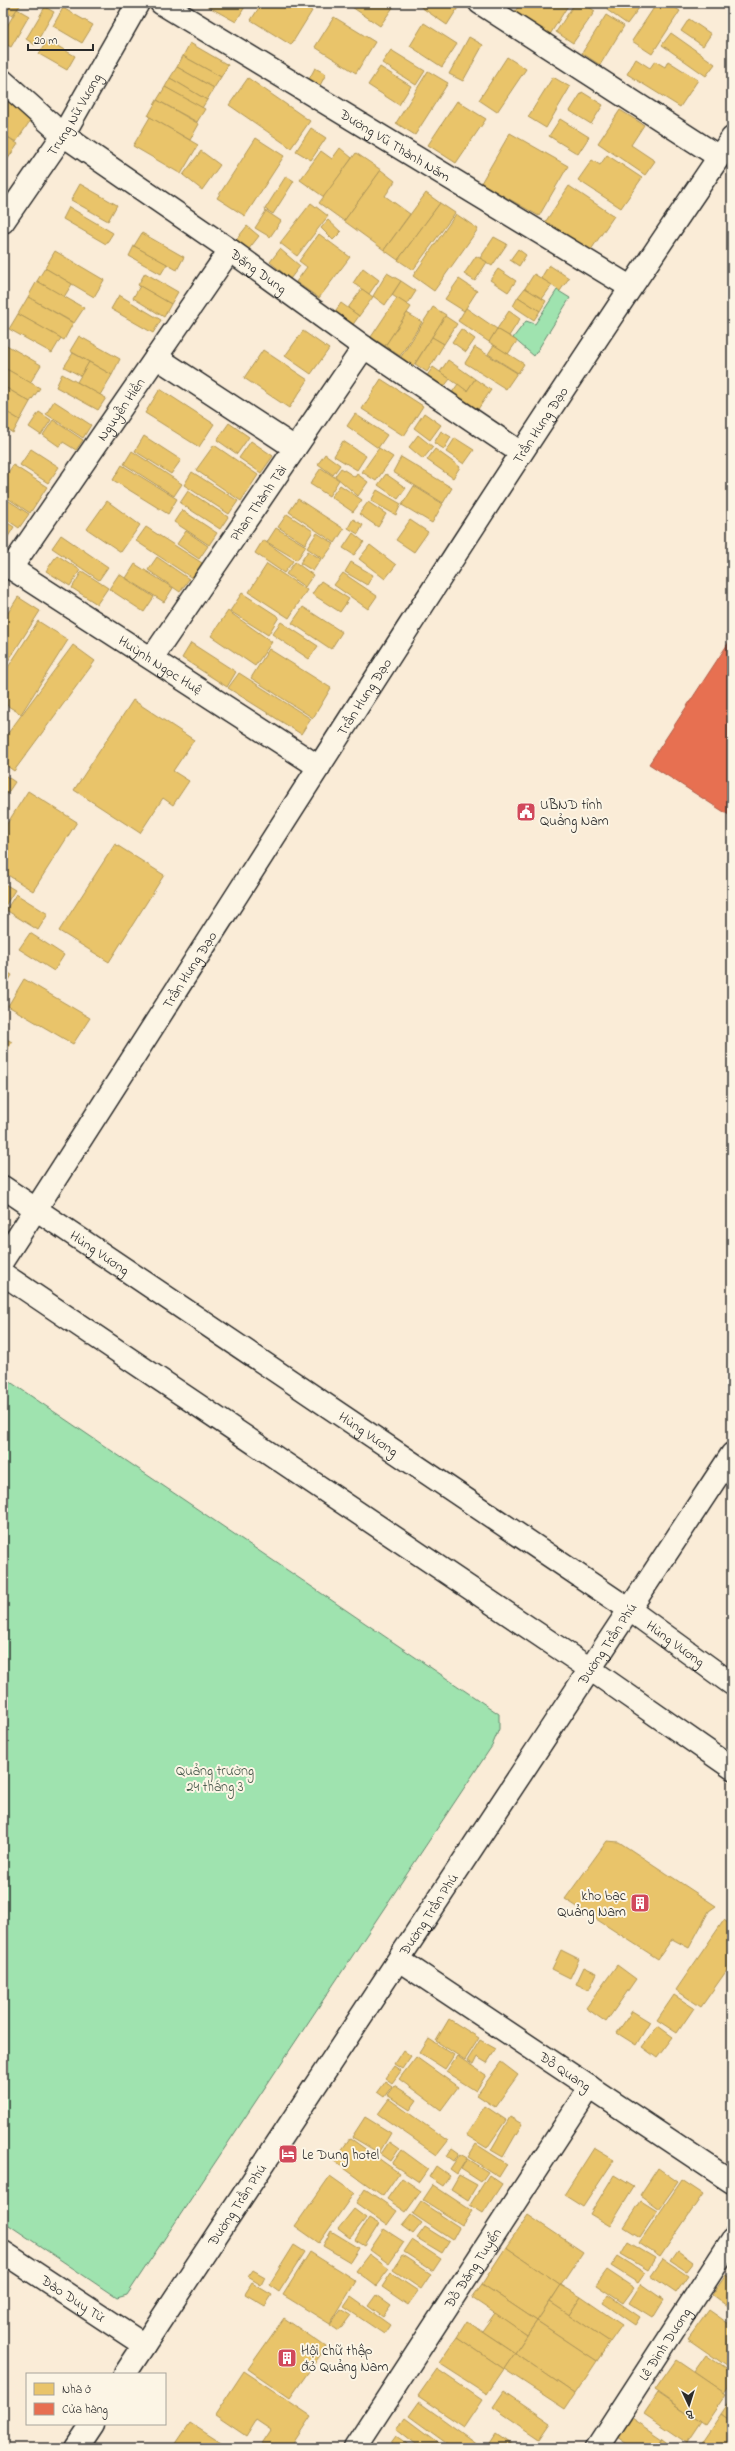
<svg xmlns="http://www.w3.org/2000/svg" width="735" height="2451" font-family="'Indie Flower',sans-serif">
	<rect width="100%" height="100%" fill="#faecd7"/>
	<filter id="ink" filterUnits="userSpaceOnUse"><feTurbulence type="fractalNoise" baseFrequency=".025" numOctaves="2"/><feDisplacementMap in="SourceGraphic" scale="8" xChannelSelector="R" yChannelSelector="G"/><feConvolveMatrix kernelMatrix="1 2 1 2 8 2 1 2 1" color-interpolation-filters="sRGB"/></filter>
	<g filter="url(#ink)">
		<g fill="#9fe3af" stroke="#65876d">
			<path d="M557 290 570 298 534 356 513 338 526 321 535 324Z"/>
			<path d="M3 1377 499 1714V1729L492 1746 127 2295 117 2298 3 2221Z"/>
		</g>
		<g fill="#e9c46a" stroke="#b09657">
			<path d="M6 3H22L12 16 3 10Z"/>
			<path d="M202 3H247L236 22Z"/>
			<path d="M262 3H300L312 11 291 45 251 20Z"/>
			<path d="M346 3H396L380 26Z"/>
			<path d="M415 3H455L459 6 447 25Z"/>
			<path d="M521 3H568L569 4 549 36 513 14Z"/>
			<path d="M575 3H583L595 11 573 43 556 32Z"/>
			<path d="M612 3H640L642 4 627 24 607 10Z"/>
			<path d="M657 3H668L680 11 652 54 632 41Z"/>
			<path d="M45 7 54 12 35 45 26 39Z"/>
			<path d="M63 8 93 25 82 43 53 26Z"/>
			<path d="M17 9 29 16 11 47 3 43V33Z"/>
			<path d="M606 15 624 26 600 65 582 53Z"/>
			<path d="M334 17 375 42 356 73 315 47Z"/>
			<path d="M689 19 711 34 703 46 681 31Z"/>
			<path d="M424 23 457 44 442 67 410 46Z"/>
			<path d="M671 33 715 64 706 76 662 45Z"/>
			<path d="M469 37 483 45 463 81 449 74Z"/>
			<path d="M47 40 75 56 67 70 39 54Z"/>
			<path d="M190 43 228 65 221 77 183 56Z"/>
			<path d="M391 50 425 71 416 85 382 63Z"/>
			<path d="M183 56 221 77 214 88 177 67Z"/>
			<path d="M507 57 526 69 497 112 479 100Z"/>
			<path d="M636 59 650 68 655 61 665 67 668 61 698 80 680 107 627 74Z"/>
			<path d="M177 67 214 88 207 100 170 78Z"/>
			<path d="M380 67 411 86 399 105 368 85Z"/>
			<path d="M315 68 326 74 317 91 306 85Z"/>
			<path d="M428 71 448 83 415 135 396 123Z"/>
			<path d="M553 77 570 87 546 128 528 117Z"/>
			<path d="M170 78 207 100 202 108 165 87Z"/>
			<path d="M248 78 310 121 291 148 229 105Z"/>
			<path d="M165 87 205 109 197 122 157 100Z"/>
			<path d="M582 92 603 105 591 124 570 111Z"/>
			<path d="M3 94 34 115 16 142 3 134Z"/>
			<path d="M157 100 199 124 190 140 148 116Z"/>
			<path d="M457 101 486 119 456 163 428 145Z"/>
			<path d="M620 110 644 125 631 145 655 161 645 175 598 143Z"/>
			<path d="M150 117 198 145 181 174 133 146Z"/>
			<path d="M560 119 589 137 578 154 549 136Z"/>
			<path d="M311 128 326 138 311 160 296 151Z"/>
			<path d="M510 133 568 166 539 216 481 183Z"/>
			<path d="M3 134 18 144 3 166Z"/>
			<path d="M256 138 284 156 245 216 217 198Z"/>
			<path d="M340 148 352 158 324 197 300 180 321 151 332 159Z"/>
			<path d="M201 151 220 165 202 190 183 175Z"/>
			<path d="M356 153 381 170 344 221 319 203Z"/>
			<path d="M607 155 642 178 621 208 578 180 592 160 600 165Z"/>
			<path d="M381 170 395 181 385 196 410 214 384 250 344 221Z"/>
			<path d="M286 176 294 181 273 214 265 209Z"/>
			<path d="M80 184 117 205 108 221 71 200Z"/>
			<path d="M569 186 614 216 586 257 542 227Z"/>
			<path d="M426 193 440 203 398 260 384 250Z"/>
			<path d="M311 203 328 216 297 256 280 243Z"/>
			<path d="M440 203 455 213 413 270 398 260Z"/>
			<path d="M69 207 113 233 106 244 63 219Z"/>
			<path d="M266 211 281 221 270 237 255 228Z"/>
			<path d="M456 214 478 229 434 291 413 276Z"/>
			<path d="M328 220 341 232 333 240 321 228Z"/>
			<path d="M247 226 259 236 248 250 236 240Z"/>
			<path d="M142 233 184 257 177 270 134 246Z"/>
			<path d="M319 234 350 257 319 298 296 282 307 267 299 261Z"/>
			<path d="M494 237 507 244 492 266 480 258Z"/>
			<path d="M134 246 167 264 161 274 129 256Z"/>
			<path d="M280 249 300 266 290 279 270 262Z"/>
			<path d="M518 249 526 255 519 266 510 260Z"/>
			<path d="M55 251 104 280 94 297 45 268Z"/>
			<path d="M476 256 487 262 475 281 464 274Z"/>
			<path d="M549 265 569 278 560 291 541 278Z"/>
			<path d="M45 268 72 284 64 297 37 281Z"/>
			<path d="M363 268 379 280 369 294 353 283Z"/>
			<path d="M498 269 516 281 508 292 490 280Z"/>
			<path d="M145 273 178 292 171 304 138 285Z"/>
			<path d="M387 273 401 281 385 305 373 296Z"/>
			<path d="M534 274 552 285 542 299 525 288Z"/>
			<path d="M459 279 477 291 464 311 445 299Z"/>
			<path d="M37 281 84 308 74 323 28 297Z"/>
			<path d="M401 281 416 291 407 305 392 295Z"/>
			<path d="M140 286 171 304 164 317 133 298Z"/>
			<path d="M525 288 546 301 540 311 518 297Z"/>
			<path d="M362 289 373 297 359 316 348 308Z"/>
			<path d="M119 295 161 320 153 333 111 309Z"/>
			<path d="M28 297 73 323 64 340 18 314Z"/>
			<path d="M518 297 540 311 534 320 513 306Z"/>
			<path d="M397 298 411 307 385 346 371 337Z"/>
			<path d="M341 303 359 316 349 330 331 317Z"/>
			<path d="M433 307 446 315 412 368 399 360Z"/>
			<path d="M466 308 497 329 489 342 458 321Z"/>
			<path d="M509 311 520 319 509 336 497 329Z"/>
			<path d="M407 313 422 322 400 356 385 346Z"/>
			<path d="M18 314 61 338 52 353 9 329Z"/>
			<path d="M445 316 457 324 444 344 432 337Z"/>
			<path d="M461 329 475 339 466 352 452 342Z"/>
			<path d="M497 329 517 341 508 354 489 342Z"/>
			<path d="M303 331 329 349 311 374 285 356Z"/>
			<path d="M79 336 120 359 112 375 70 351Z"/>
			<path d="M432 337 444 344 427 372 415 364Z"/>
			<path d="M3 343 41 365 30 383 3 367Z"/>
			<path d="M494 345 524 364 518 373 488 354Z"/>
			<path d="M475 347 517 373 506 389 465 363Z"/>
			<path d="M263 350 308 380 289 408 244 378Z"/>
			<path d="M73 353 89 362 81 376 64 367Z"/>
			<path d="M448 360 475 379 467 391 440 372Z"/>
			<path d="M89 362 112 375 100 395 77 382Z"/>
			<path d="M3 367 40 388 30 402 3 386Z"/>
			<path d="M433 367 450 379 440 392 424 380Z"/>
			<path d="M62 374 106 398 98 410 56 387Z"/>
			<path d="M381 379 423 406 404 436 362 409Z"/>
			<path d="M475 379 491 390 476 412 451 394 458 384 467 391Z"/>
			<path d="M3 386 30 402 20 420 3 410Z"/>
			<path d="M160 389 214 424 199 447 145 413Z"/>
			<path d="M54 401 91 425 83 438 46 414Z"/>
			<path d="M3 410 20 420 13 433 3 427Z"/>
			<path d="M39 412 51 420 41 435 29 427Z"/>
			<path d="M424 413 441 425 430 440 414 428Z"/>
			<path d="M355 414 387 435 378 448 347 426Z"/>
			<path d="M53 420 83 440 76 450 63 442 60 447 43 435Z"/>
			<path d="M229 423 249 437 237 454 217 440Z"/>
			<path d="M441 431 451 437 444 449 434 443Z"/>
			<path d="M418 435 433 447 423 459 409 447Z"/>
			<path d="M144 436 181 460 171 474 135 451Z"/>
			<path d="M455 438 474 450 464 464 446 452Z"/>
			<path d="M251 441 273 456 261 473 239 458Z"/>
			<path d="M343 441 366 456 357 470 334 456Z"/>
			<path d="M214 445 258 475 241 501 196 470Z"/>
			<path d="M379 448 393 457 376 481 362 472Z"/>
			<path d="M31 449 59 467 48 483 20 465Z"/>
			<path d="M435 449 460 467 453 478 427 460Z"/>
			<path d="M132 451 182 484 174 496 124 464Z"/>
			<path d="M325 454 340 465 333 475 318 464Z"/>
			<path d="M401 457 452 488 443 503 393 472Z"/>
			<path d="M13 465 47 487 30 513 3 495V471L7 474Z"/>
			<path d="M122 465 177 499 168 514 113 480Z"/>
			<path d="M321 468 339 480 329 496 310 484Z"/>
			<path d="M341 468 355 477 357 474 368 482 358 496 335 476Z"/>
			<path d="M192 472 238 501 229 514 184 485Z"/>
			<path d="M386 474 406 488 398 499 378 485Z"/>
			<path d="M340 485 362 500 353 512 331 497Z"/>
			<path d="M414 486 443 504 432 523 402 505Z"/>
			<path d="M377 490 401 504 396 515 371 501Z"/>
			<path d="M188 491 228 517 220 529 180 503Z"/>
			<path d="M3 497 29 514 19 528 3 517Z"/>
			<path d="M298 499 344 529 335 543 289 512Z"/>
			<path d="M107 501 140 525 121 552 87 529Z"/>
			<path d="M368 502 386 514 378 527 359 514Z"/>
			<path d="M182 510 217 533 209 545 174 522Z"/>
			<path d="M287 514 313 531 305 544 278 527Z"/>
			<path d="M353 519 363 525 358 534 348 528Z"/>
			<path d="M3 520 14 527 6 540 3 538Z"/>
			<path d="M410 520 428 532 414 552 396 540Z"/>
			<path d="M146 527 202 563 192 578 136 541Z"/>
			<path d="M276 528 306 546 297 560 267 542Z"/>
			<path d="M186 531 208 546 199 559 177 544Z"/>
			<path d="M317 533 334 544 323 559 307 548Z"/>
			<path d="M353 533 364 542 354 555 343 548Z"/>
			<path d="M61 535 108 567 99 580 52 548Z"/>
			<path d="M263 540 293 561 284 573 255 553Z"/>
			<path d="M370 545 396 565 385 579 359 559Z"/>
			<path d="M308 551 321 559 313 571 300 563Z"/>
			<path d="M57 555 80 570 70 586 46 571Z"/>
			<path d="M157 557 189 579 180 592 148 570Z"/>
			<path d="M295 562 313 575 305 587 286 574Z"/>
			<path d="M351 562 373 575 367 585 345 572Z"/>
			<path d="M135 564 173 588 164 602 126 578Z"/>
			<path d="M267 564 307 590 289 618 249 592Z"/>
			<path d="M82 571 108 588 97 604 72 588Z"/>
			<path d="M343 573 377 596 368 609 334 585Z"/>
			<path d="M119 574 154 597 144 612 109 589Z"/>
			<path d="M321 581 349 599 340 612 312 594Z"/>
			<path d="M242 593 279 617 268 635 230 611Z"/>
			<path d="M18 597 40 611 3 669V621Z"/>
			<path d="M303 607 342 632 331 649 292 623Z"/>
			<path d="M228 611 272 642 255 666 211 636Z"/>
			<path d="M38 621 68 640 21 714 3 703V675Z"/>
			<path d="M281 622 318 646 309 659 272 634Z"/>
			<path d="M191 643 236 672 227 687 182 658Z"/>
			<path d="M73 645 95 661 14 771 3 763V740Z"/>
			<path d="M269 649 331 688 313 718 251 678Z"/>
			<path d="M239 673 311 719 301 734 228 688Z"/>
			<path d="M133 700 194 740 173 771 189 781 173 805 163 798 140 833 74 790Z"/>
			<path d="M3 774 15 782 3 800Z"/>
			<path d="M28 791 77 822 33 891 3 872V830Z"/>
			<path d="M115 844 164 875 109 962 59 931Z"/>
			<path d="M3 883 15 890 3 909Z"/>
			<path d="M16 894 48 914 38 930 6 910Z"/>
			<path d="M30 933 64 955 54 971 19 949Z"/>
			<path d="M3 970 12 975 3 990Z"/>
			<path d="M24 979 90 1018 73 1044 8 1006Z"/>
			<path d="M3 1037 12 1042 3 1056Z"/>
			<path d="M607 1841 619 1842 716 1906 709 1911 689 1948 672 1939 658 1959 565 1899Z"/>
			<path d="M724 1920 732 1926V1963L701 2007 676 1990Z"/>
			<path d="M561 1950 579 1959 570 1978 552 1969Z"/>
			<path d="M617 1965 636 1979 606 2022 586 2008Z"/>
			<path d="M584 1967 597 1973 589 1990 576 1984Z"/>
			<path d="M674 1995 694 2008 677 2033 657 2020Z"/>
			<path d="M632 2011 650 2022 636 2045 617 2033Z"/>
			<path d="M449 2019 479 2038 465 2060 436 2041Z"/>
			<path d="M658 2026 673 2037 657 2058 642 2047Z"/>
			<path d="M429 2039 454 2055 445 2069 420 2053Z"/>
			<path d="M480 2040 496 2049 487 2063 477 2057 473 2065 467 2061Z"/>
			<path d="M403 2050 411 2056 402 2069 394 2064Z"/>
			<path d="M457 2056 486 2075 476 2091 446 2072Z"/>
			<path d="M416 2057 458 2087 441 2110 399 2079Z"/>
			<path d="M501 2062 518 2075 495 2107 477 2095Z"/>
			<path d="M394 2066 401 2071 392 2083 385 2078Z"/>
			<path d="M385 2081 392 2086 384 2097 377 2092Z"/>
			<path d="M394 2085 417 2100 410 2110 387 2095Z"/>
			<path d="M389 2099 448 2141 437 2155 378 2114Z"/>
			<path d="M485 2106 506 2120 487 2148 466 2135Z"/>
			<path d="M365 2117 391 2133 379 2153 352 2137Z"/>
			<path d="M510 2117 522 2124 503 2157 491 2150Z"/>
			<path d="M350 2138 399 2173 383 2196 334 2161Z"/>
			<path d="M389 2142 399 2149 391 2161 381 2154Z"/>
			<path d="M476 2144 507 2164 499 2177 468 2157Z"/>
			<path d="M452 2148 459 2153 454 2161 447 2156Z"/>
			<path d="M594 2148 614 2160 583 2207 564 2195Z"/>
			<path d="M402 2150 428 2169 419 2182 392 2164Z"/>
			<path d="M460 2154 467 2158 457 2174 450 2169Z"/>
			<path d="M467 2159 488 2172 481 2182 461 2169Z"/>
			<path d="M436 2166 450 2176 443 2186 429 2177Z"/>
			<path d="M658 2168 678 2182 659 2209 640 2195Z"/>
			<path d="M459 2175 477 2185 468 2200 451 2189Z"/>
			<path d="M489 2175 502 2184 483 2213 470 2205Z"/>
			<path d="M614 2175 634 2187 610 2226 590 2214Z"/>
			<path d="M330 2176 354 2193 319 2243 295 2226Z"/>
			<path d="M402 2178 421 2191 406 2212 387 2199Z"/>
			<path d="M682 2180 703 2194 660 2257 639 2243Z"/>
			<path d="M433 2185 472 2211 462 2225 423 2200Z"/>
			<path d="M365 2189 397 2211 387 2225 356 2203Z"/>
			<path d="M641 2201 657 2211 640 2237 624 2227Z"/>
			<path d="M421 2202 459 2227 452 2240 413 2214Z"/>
			<path d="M354 2209 366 2218 350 2238 338 2229Z"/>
			<path d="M411 2215 422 2223 413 2234 402 2226Z"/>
			<path d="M528 2215 583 2252 561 2285 506 2247Z"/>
			<path d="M369 2218 379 2224 365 2246 355 2240Z"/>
			<path d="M425 2227 449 2242 442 2253 417 2238Z"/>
			<path d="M384 2229 404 2242 389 2264 370 2250Z"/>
			<path d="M331 2231 359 2248 350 2262 323 2246Z"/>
			<path d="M412 2240 441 2259 433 2271 404 2252Z"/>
			<path d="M628 2242 655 2258 648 2270 621 2254Z"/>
			<path d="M294 2245 305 2252 279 2292 269 2285Z"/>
			<path d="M506 2247 561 2285 537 2321 482 2284Z"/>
			<path d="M678 2251 693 2262 686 2271 671 2261Z"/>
			<path d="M310 2252 356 2281 330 2324 283 2295Z"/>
			<path d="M369 2254 389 2269 376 2286 356 2271Z"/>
			<path d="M402 2255 431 2274 421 2289 393 2270Z"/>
			<path d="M618 2256 645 2273 638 2283 611 2266Z"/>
			<path d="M663 2259 688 2276 676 2293 651 2276Z"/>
			<path d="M253 2270 265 2277 261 2285 248 2277Z"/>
			<path d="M607 2270 634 2288 623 2303 596 2285Z"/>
			<path d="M391 2273 418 2291 408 2305 382 2287Z"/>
			<path d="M726 2275 732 2279V2299L727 2306 712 2295Z"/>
			<path d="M252 2283 272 2295 265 2306 245 2294Z"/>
			<path d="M482 2284 537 2321 527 2335 472 2298Z"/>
			<path d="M641 2284 664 2300 653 2318 629 2303Z"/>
			<path d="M561 2285 581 2297 569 2315 550 2302Z"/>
			<path d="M376 2295 391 2306 383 2317 368 2306Z"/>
			<path d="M608 2295 640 2317 635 2325 603 2303Z"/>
			<path d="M351 2297 390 2325 384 2334 344 2307Z"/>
			<path d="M581 2297 622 2325 610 2342 569 2315Z"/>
			<path d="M550 2302 610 2342 597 2361 537 2321Z"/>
			<path d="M341 2309 351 2315 339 2331 330 2325Z"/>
			<path d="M709 2310 732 2326 731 2369 688 2339Z"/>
			<path d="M495 2313 527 2335 515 2353 482 2331Z"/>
			<path d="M284 2318 326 2347 290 2398 248 2369Z"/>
			<path d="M467 2321 515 2353 504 2369 457 2337Z"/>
			<path d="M537 2321 597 2361 575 2394 515 2353Z"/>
			<path d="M457 2337 504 2369 487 2394 439 2363Z"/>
			<path d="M515 2353 575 2394 565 2409 504 2369Z"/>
			<path d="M706 2355 732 2373V2381L724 2393 694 2372Z"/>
			<path d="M676 2360 726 2394 705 2425 655 2390Z"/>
			<path d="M437 2369 482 2400 464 2427 418 2396Z"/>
			<path d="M244 2371 311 2416 290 2448H259L271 2430 256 2420 246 2436 215 2415Z"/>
			<path d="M504 2391 551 2423 540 2439 493 2407Z"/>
			<path d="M658 2393 701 2422 687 2443 644 2414Z"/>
			<path d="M732 2398V2422L721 2414Z"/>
			<path d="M419 2402 477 2444 475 2448H453L409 2416Z"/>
			<path d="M721 2414 732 2422V2448H698Z"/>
			<path d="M405 2418 445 2448H421L397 2429Z"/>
			<path d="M631 2418 662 2439 655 2448H633L617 2437Z"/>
			<path d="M190 2423 229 2448H173Z"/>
			<path d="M496 2434 516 2448H487Z"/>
			<path d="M396 2436 413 2448H387Z"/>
			<path d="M662 2439 674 2448H655Z"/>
		</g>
		<path fill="#e76f51" stroke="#af5b46" d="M731 639 732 640V817L649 764Z"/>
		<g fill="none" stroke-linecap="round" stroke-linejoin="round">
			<g stroke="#2b2b2b" stroke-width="25">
				<g id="street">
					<path id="s1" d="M161 3 625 284 631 285"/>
					<path d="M480 3 719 157"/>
					<path id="s2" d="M3 81 63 135 230 250 364 347 521 453"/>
					<path d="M156 357 295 448"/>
					<path id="s3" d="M3 563 319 767"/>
					<path id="s4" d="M11 568 230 250"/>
					<path id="s5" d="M152 658 364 347"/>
					<path id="s6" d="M399 1960 732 2182"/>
					<path id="s7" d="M3 2252 144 2345"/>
					<path id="s8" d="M355 2448 590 2087"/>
					<path id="s9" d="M597 2448 732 2240"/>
				</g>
			</g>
			<g stroke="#2b2b2b" stroke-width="25">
				<g id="secondary">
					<path id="s10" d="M3 222 63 135 138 3"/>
					<path id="s11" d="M3 1187 630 1610 732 1684"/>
					<path id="s12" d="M3 1260C245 886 480 506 732 138"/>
					<path d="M3 1274 590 1669 732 1768"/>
					<path id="s13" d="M125 2374 732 1454"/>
					<path d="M76 2448 92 2424"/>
				</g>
			</g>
			<use href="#street" stroke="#fcf5e5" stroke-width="22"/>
			<use href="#secondary" stroke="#fcf5e5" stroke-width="22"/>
		</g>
	</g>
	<defs>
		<g id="civic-square" transform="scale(1)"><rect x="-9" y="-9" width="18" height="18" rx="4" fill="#d1495b" stroke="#fcf5e5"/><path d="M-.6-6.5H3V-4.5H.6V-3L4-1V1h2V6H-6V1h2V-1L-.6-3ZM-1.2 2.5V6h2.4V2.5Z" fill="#fff"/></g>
		<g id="building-square" transform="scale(1)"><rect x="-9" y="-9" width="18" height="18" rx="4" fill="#d1495b" stroke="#fcf5e5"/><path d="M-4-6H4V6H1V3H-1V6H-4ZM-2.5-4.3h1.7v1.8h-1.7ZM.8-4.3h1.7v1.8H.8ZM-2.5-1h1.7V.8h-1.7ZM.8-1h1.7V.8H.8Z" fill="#fff"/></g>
		<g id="hotel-square" transform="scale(1)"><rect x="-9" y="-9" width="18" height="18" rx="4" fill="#d1495b" stroke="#fcf5e5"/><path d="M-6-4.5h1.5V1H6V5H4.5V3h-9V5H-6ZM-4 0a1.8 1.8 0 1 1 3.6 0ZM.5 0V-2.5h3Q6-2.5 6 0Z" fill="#fff"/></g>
	</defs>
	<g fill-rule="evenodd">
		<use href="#civic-square" x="526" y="812"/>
		<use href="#building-square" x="640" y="1903"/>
		<use href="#hotel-square" x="288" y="2154"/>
		<use href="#building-square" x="287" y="2358"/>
	</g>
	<g text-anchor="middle" stroke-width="4" stroke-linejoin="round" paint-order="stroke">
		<g font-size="14" fill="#2b2b2b" stroke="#fcf5e5">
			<text dy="5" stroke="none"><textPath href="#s10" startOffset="129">Trưng Nữ Vương</textPath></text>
			<text dy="5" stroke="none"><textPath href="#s1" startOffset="274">Đường Vũ Thành Năm</textPath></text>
			<text dy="5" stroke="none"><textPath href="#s2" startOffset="319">Đặng Dung</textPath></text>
			<text dy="5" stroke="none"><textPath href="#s4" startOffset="193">Nguyễn Hiền</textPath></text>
			<text dy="5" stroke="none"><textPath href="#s12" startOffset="993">Trần Hưng Đạo</textPath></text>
			<text dy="5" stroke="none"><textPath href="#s5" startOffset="188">Phan Thành Tài</textPath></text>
			<text dy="5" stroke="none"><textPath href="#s3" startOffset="188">Huỳnh Ngọc Huệ</textPath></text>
			<text dy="5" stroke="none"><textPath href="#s12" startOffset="669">Trần Hưng Đạo</textPath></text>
			<text dy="5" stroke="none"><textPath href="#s12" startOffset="345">Trần Hưng Đạo</textPath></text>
			<text dy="5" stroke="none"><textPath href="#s11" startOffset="117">Hùng Vương</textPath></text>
			<text dy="5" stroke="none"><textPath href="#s11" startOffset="441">Hùng Vương</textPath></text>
			<text dy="5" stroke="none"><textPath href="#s11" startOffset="813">Hùng Vương</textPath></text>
			<text dy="5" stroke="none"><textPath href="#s13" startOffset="875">Đường Trần Phú</textPath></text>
			<text dy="5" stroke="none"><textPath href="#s13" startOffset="551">Đường Trần Phú</textPath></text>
			<text dy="5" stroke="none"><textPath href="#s6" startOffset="200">Đỗ Quang</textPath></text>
			<text dy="5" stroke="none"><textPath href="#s13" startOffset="203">Đường Trần Phú</textPath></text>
			<text dy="5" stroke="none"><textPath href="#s8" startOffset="215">Đỗ Đăng Tuyển</textPath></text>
			<text dy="5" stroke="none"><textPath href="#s7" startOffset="84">Đào Duy Từ</textPath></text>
			<text dy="5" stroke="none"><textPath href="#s9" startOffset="124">Lê Đình Dương</textPath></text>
		</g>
		<g font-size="14" fill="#2b2b2b" stroke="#fcf5e5" text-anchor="start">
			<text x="540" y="809">UBND tỉnh<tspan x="540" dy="16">Quảng Nam</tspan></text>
			<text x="626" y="1900" text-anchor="end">kho bạc<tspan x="626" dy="16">Quảng Nam</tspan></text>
			<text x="302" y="2159">Le Dung hotel</text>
			<text x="301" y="2355">Hội chữ thập<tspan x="301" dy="16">đỏ Quảng Nam</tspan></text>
		</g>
		<g font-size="14" fill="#48594c" stroke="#fcf5e5">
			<text x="215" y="1775">Quảng trường<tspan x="215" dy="16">24 tháng 3</tspan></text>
		</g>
	</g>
	<rect width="735" height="2451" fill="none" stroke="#fcf5e5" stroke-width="16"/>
	<rect x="8" y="8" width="719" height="2435" fill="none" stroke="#2b2b2b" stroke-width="1.5" filter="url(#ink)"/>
	<rect x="26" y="2373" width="140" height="52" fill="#fcf5e5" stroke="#a8a49b"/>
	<rect x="34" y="2383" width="20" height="12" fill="#e9c46a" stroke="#a8a49b"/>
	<text x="62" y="2393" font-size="12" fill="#2b2b2b">Nhà ở</text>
	<rect x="34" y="2403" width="20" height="12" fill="#e76f51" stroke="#a8a49b"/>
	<text x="62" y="2413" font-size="12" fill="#2b2b2b">Cửa hàng</text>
	<g transform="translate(689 2405) rotate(176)" stroke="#fcf5e5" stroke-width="3" paint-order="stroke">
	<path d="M0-3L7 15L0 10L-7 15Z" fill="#2b2b2b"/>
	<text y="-6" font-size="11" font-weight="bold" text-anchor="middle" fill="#2b2b2b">B</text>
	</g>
	<path d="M28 44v6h65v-6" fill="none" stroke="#2b2b2b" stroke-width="2"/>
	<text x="34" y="44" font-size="12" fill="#2b2b2b" stroke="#fcf5e5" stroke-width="3" paint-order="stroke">20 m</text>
</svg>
